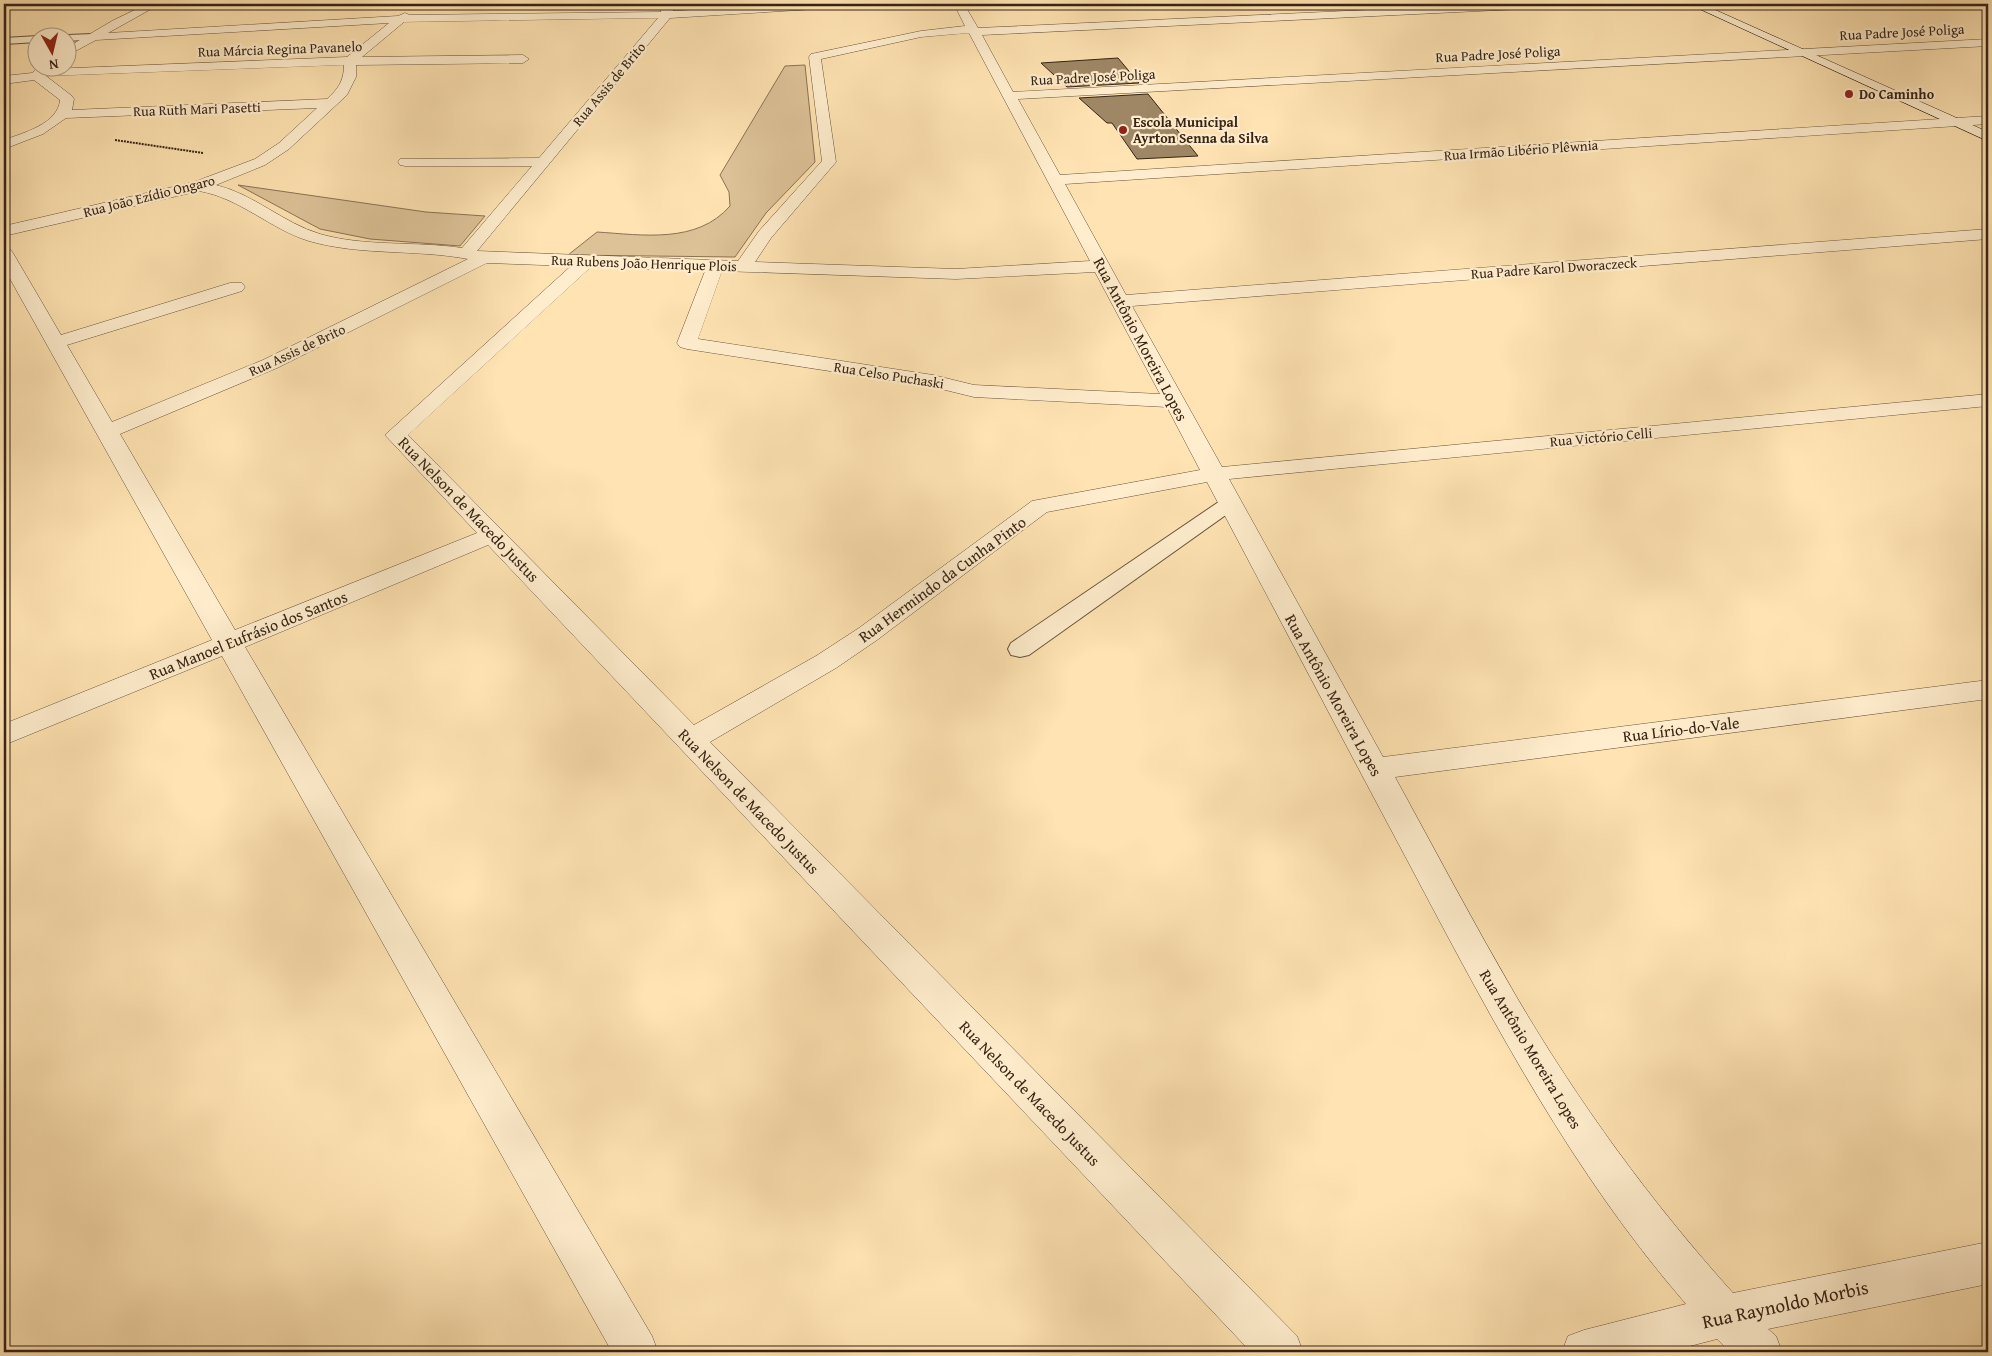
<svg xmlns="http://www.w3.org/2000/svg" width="1992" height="1356" font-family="'Gentium Book Plus',serif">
	<rect width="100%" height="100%" fill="#ffe3b2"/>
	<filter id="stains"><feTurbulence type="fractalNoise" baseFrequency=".004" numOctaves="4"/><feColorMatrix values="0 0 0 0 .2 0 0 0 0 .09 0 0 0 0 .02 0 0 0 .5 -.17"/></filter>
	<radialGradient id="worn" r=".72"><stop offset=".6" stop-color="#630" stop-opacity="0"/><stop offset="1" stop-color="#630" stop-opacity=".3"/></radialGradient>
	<g fill="#ddc297" stroke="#8a7256">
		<path d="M805 65 815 162 766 213 735 257 568 255 597 232C643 235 697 244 730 206L729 192 720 175 785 66Z"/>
		<path d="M238 185 426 212 485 216 460 246 370 239 320 229Z"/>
	</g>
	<g fill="#9f8766" stroke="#362314">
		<path d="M1118 58 1139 83 1067 87 1041 63Z"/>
		<path d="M1148 94 1198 156 1137 159 1112 123H1107L1079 98Z"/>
	</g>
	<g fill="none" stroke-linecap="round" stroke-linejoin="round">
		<g stroke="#68533c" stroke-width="2">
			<g id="lane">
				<path d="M92 34 97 37 96 39 68 41V38H63L68 35Z"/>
				<path d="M38 36 42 38H38V42L4 44V38Z"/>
				<path d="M1230 497 1237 499 1241 503 1237 507 1029 655 1020 657 1011 655 1008 649 1011 643 1223 499Z"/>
			</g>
		</g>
		<g stroke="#68533c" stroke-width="1">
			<path id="street" d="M147 4H160L108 33 398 16 405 13 410 15 661 12 662 4H672L673 11 797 4H852L847 7 670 18 477 251 738 261 759 231 822 161 809 57 811 54 921 31 965 26 954 4H964L978 28 1498 4H1567L1562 7 982 35 1013 92 1988 39V46L1018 99 1060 175 1988 116V124L1065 184 1126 295 1988 229V239L1132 306 1222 467 1988 394V406L1229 479 1383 757 1988 680V699L1395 777C1435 850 1474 924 1516 996 1578 1102 1651 1202 1733 1293L1988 1242V1284L1768 1329 1776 1336 1782 1352H1730L1717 1339 1667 1352H1562L1568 1336 1584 1330 1686 1304C1573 1174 1493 1022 1413 871 1344 742 1276 612 1207 482L1047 512 877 640 836 668 710 742 1297 1336 1303 1352H1251L488 545 245 647 652 1336 658 1352H612L222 656 4 745V724L212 640 4 268V248L10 249 13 253 61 335 230 283H242L245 287 242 291 67 345 112 422 263 360 468 259C415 249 361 256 309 241 270 229 240 198 199 191L4 236V226L194 182 255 159 279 143 317 108 66 118 43 134 4 149V140C23 133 58 124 60 100L34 80 4 84V76L32 73 38 67 49 69 347 57 389 23 96 40 68 55V47L112 21ZM658 18 539 158 400 159 398 162 400 165 405 166H532L462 248C416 241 365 247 320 234 283 223 254 194 216 185L265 165 289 149 347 95 356 77V65L523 63 529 59 523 55 362 57 404 22ZM969 33 1090 261 956 269 755 262 771 238 836 162 821 59 921 37ZM344 65C344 81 338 89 327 99L72 110 74 99 72 96 46 76ZM487 263 571 266 385 435 477 533 235 630 120 434 277 368ZM591 267 705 271 677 343 680 347 687 349 933 387 974 397 1167 407 1200 470 1032 501 859 628 816 656 694 725 408 435ZM722 271 956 279 1095 272 1160 394 974 385 933 375 698 339Z"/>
		</g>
		<g stroke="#362314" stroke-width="1">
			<path id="secondary" d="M1689 4H1702L1988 132V141Z"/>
		</g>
		<path stroke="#362314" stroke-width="2" stroke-dasharray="2 1" stroke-linecap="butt" d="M115 140 203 153"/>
		<use href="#lane" fill="#ffedcd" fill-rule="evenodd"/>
		<use href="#street" fill="#ffedcd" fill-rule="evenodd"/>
		<use href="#secondary" fill="#ffedcd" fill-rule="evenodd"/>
	</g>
	<g fill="#8f2418" stroke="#ffedcd" stroke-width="2">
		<circle cx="1849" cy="94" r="5"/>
		<circle cx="1123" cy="130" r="5"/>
	</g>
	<g text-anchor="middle" stroke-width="4.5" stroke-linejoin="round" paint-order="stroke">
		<g font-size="14" fill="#362314" stroke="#ffedcd">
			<text transform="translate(1902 32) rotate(-3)" y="5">Rua Padre José Poliga</text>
			<text transform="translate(280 49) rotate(-2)" y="5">Rua Márcia Regina Pavanelo</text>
			<text transform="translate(1498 54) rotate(-3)" y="5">Rua Padre José Poliga</text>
			<text transform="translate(1093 77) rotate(-3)" y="5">Rua Padre José Poliga</text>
			<text transform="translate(609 84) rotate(-50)" y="5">Rua Assis de Brito</text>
			<text transform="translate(197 109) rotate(-2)" y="5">Rua Ruth Mari Pasetti</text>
			<text transform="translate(1521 150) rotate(-4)" y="5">Rua Irmão Libério Plêwnia</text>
			<text transform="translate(149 196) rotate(-14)" y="5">Rua João Ezídio Ongaro</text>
			<text transform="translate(644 263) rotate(2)" y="5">Rua Rubens João Henrique Plois</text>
			<text transform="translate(1554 268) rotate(-4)" y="5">Rua Padre Karol Dworaczeck</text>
			<text transform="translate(297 350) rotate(-25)" y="5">Rua Assis de Brito</text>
			<text transform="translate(889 375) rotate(9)" y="5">Rua Celso Puchaski</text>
			<text transform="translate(1601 437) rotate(-5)" y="5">Rua Victório Celli</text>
		</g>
		<g font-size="14" font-weight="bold" fill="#362314" stroke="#ffedcd" text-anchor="start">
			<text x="1859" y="99">Do Caminho</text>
			<text x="1133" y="127">Escola Municipal<tspan x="1133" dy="16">Ayrton Senna da Silva</tspan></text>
		</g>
		<g font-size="16" fill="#362314" stroke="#ffedcd">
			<text transform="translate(1141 339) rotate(62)" y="6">Rua Antônio Moreira Lopes</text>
			<text transform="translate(469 509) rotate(46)" y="6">Rua Nelson de Macedo Justus</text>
			<text transform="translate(942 579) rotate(-36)" y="6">Rua Hermindo da Cunha Pinto</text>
			<text transform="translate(248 635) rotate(-22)" y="6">Rua Manoel Eufrásio dos Santos</text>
			<text transform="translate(1334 695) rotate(61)" y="6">Rua Antônio Moreira Lopes</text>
			<text transform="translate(1681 729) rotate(-7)" y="6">Rua Lírio-do-Vale</text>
			<text transform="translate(749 801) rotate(46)" y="6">Rua Nelson de Macedo Justus</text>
			<text transform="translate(1531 1049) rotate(59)" y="6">Rua Antônio Moreira Lopes</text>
			<text transform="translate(1030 1093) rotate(46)" y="6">Rua Nelson de Macedo Justus</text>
		</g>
		<g font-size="19" fill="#362314" stroke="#ffedcd">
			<text transform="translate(1785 1304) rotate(-12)" y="7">Rua Raynoldo Morbis</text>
		</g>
	</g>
	<rect width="1992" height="1356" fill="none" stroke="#ffe3b2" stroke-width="20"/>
	<rect x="5" y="5" width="1982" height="1346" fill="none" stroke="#362314" stroke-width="2.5"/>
	<rect x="10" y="10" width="1972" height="1336" fill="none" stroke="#362314"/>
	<g transform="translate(52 52) rotate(172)"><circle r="24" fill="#ffedcd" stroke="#af9c83"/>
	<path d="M0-4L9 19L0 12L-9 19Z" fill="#8f2418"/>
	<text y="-8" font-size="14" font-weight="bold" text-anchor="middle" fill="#362314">N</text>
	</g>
	<rect width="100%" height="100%" filter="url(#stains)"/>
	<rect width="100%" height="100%" fill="url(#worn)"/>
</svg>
